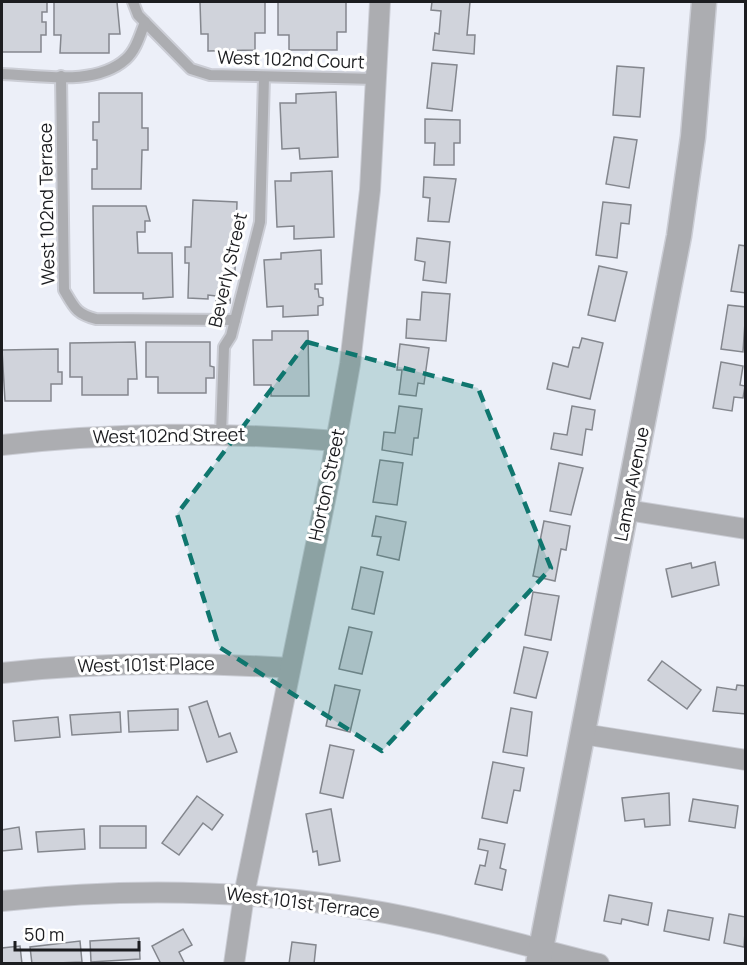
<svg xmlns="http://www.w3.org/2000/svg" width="747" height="965" font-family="Manrope,sans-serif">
	<rect width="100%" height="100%" fill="#eceff8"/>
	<g fill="#d0d3db" stroke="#84878e" stroke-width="1.5">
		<path d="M2 2H47V12H42V22H46V35H41V52H2Z"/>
		<path d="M54 2H117L120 34H109V53H60L61 35H54Z"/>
		<path d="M200 2H265V33H255V50L208 51V34H201Z"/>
		<path d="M278 2H346V32H337V50H289V35H278Z"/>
		<path d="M432 2H470L467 35H475L474 54 433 50 435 33 439 34 441 11 431 10Z"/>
		<path d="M432 63 457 65 452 111 427 108Z"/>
		<path d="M617 66 644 68 640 117 613 115Z"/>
		<path d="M336 92 338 157 300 159 299 148 282 149 280 103H296V94Z"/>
		<path d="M99 93H142V128H148V150H142L141 189H92V169H97V140H93V122H99Z"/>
		<path d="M425 119 460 120V143H454V165H434L435 143H425Z"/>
		<path d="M614 137 637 140 629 188 606 184Z"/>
		<path d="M332 171 334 237 294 239V226L277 227 275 181H291V173Z"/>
		<path d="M424 177 456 179 449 222 428 221 430 198 423 197Z"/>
		<path d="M193 200 237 202 235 271 231 270 230 303H216V296L208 295V299L188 298 189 263H185V247H191Z"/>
		<path d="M603 202 631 205 629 224 621 223 617 258 596 255Z"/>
		<path d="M93 206H146L150 221H145V232H137L138 253H172L173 297 143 299V293H94Z"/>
		<path d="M417 238 450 242 446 283 423 280 425 262 415 260Z"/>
		<path d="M739 245 746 246V293L731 291Z"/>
		<path d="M321 250 322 284H315V289H318L319 297 323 298V305L318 306V315L283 317V306L267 307 264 260 281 259V253Z"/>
		<path d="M599 266 627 272 615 321 588 315Z"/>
		<path d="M422 292 450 294 446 341 406 338 407 319 420 320Z"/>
		<path d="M728 305 746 307 743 352 721 349Z"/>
		<path d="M272 331H308L309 396H271V385H254L253 340H272Z"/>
		<path d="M582 338 603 343 590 399 547 389 553 363 568 367 573 347 579 348Z"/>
		<path d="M135 342 137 379H128V395H82V377H70V343Z"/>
		<path d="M146 342H210V366L214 367V378H206V393H158V377H146Z"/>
		<path d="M400 344 429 348 424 384 418 383 416 396 399 394 402 370H397Z"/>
		<path d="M58 349V372H62V384H51V401H5L2 350Z"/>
		<path d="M721 362 743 366 740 385 745 386 743 398 734 397 732 411 713 408Z"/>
		<path d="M399 406 422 409 418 438H414L412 455 382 450 384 432 395 433Z"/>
		<path d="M572 406 595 410 592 430 586 429 582 455 551 449 554 433 567 435Z"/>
		<path d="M380 460 403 463 397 505 373 502Z"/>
		<path d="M559 463 583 468 571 515 550 511Z"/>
		<path d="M376 516 406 522 399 560 377 555 381 537 372 536Z"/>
		<path d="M544 521 570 526 566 550 561 549 555 581 533 576Z"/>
		<path d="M715 562 719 585 672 597 666 569 691 563 692 568Z"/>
		<path d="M361 567 383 572 374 614 352 609Z"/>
		<path d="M533 592 559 596 551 640 525 635Z"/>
		<path d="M349 627 372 632 362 674 339 669Z"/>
		<path d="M524 647 548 652 536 698 514 693Z"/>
		<path d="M662 661 701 690 687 709 648 680Z"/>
		<path d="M335 685 360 690 350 732 326 726Z"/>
		<path d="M737 685 746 686V714L713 711 717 687 736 690Z"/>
		<path d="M207 701 219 737 230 733 237 752 207 762 189 707Z"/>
		<path d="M511 708 532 712 527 756 503 752Z"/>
		<path d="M178 709V730L129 732 128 711Z"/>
		<path d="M120 712 121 732 72 735 70 715Z"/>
		<path d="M58 717 60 737 15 741 13 721Z"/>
		<path d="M330 745 354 750 343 798 320 793Z"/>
		<path d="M493 762 524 768 520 791 514 790 507 823 482 818Z"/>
		<path d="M669 793 670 825 645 827 644 819 625 821 622 798Z"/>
		<path d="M197 796 223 815 212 830 203 823 179 855 162 843Z"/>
		<path d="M693 799 738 806 735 828 689 821Z"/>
		<path d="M331 809 340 861 319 865 317 851 313 852 306 814Z"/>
		<rect x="100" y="826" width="46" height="22"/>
		<path d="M19 827 22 849 2 851V830Z"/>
		<path d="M84 829 85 849 38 852 36 832Z"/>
		<path d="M480 839 505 844 500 868 506 870 502 890 475 884 480 865 485 866 488 851 478 849Z"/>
		<path d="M609 895 652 903 648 925 622 919 621 924 604 921Z"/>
		<path d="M668 910 713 918 709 940 664 931Z"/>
		<path d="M729 914 746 917 744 947 724 943Z"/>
		<path d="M183 929 192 945 179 952 185 964H161L152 946Z"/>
		<path d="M139 938 140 959 91 962 90 941Z"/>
		<path d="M80 941 82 962 32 964 30 947Z"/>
		<path d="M292 942 316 945 314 964H289Z"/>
		<path d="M20 946 22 964H2V948Z"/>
	</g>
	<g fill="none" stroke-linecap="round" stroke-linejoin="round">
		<g stroke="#cbcdd5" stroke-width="14">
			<g id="service">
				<path d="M133 2 138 15 191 69 210 75 376 79"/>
				<path d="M2 74C39 75 95 87 126 59 136 50 140 35 145 22"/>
				<path d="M61 76 64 290C74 307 76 314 96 319L235 320"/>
				<path d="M221 434 224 347 231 336 260 222 264 77"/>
			</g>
		</g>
		<g stroke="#cbcdd5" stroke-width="22">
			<g id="minor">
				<path d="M2 445C118 432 221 432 337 441"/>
				<path d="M627 510 746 529"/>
				<path d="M2 673C98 662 193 662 290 668"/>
				<path d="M583 734 746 760"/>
				<path d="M2 901C114 889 226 889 337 905 426 917 513 943 599 964"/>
				<path d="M234 964 244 895 329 481 350 364 370 190 380 2"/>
			</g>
		</g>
		<g stroke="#cbcdd5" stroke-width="27">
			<path id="tertiary" d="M538 964 679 236 693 137 704 2"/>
		</g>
		<use href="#service" stroke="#acadb1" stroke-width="10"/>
		<use href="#minor" stroke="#acadb1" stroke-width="20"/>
		<use href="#tertiary" stroke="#acadb1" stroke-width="24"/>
	</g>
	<path fill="#0f766e" fill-opacity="0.2" stroke="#0f766e" stroke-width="4.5" stroke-dasharray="12 8" stroke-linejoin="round" d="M307 342 478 388 551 568 382 751 219 647 177 514Z"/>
	<g text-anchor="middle" stroke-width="6" stroke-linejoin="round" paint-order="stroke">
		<g font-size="18" fill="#1c1d20" stroke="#fff">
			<text transform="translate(291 60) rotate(2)" y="6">West 102nd Court</text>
			<text transform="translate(47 204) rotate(-91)" y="6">West 102nd Terrace</text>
			<text transform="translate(228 270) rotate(-77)" y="6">Beverly Street</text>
			<text transform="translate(169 436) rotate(-1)" y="6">West 102nd Street</text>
			<text transform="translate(632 484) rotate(-79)" y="6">Lamar Avenue</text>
			<text transform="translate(327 485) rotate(-78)" y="6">Horton Street</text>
			<text transform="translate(146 665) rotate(-1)" y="6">West 101st Place</text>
			<text transform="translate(303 903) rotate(7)" y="6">West 101st Terrace</text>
		</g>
	</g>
	<rect width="747" height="965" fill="none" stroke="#1c1d20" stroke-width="6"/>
	<path d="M15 941v9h124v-9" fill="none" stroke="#1c1d20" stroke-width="3"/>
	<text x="24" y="941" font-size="18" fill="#1c1d20" stroke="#ffffff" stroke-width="4.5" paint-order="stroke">50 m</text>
</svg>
